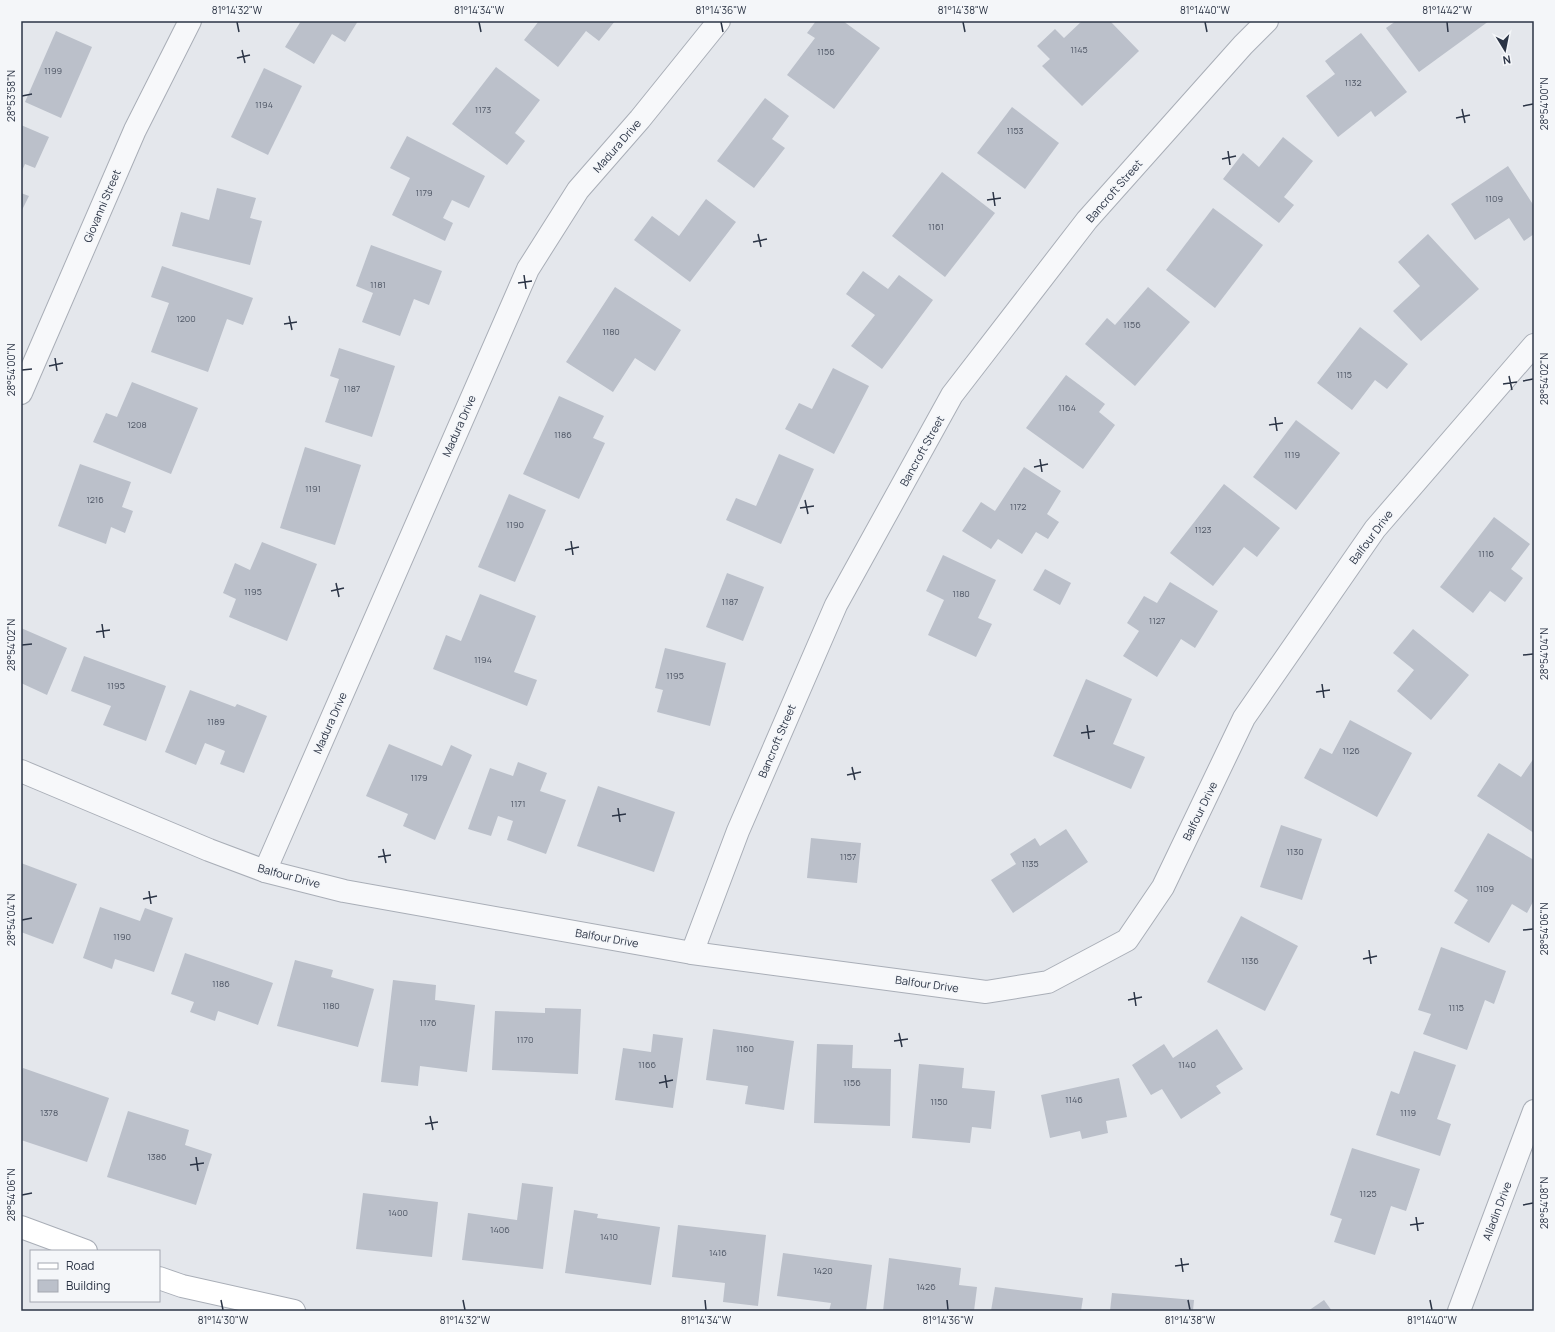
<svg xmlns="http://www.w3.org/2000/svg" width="1555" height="1332" font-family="Manrope,sans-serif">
	<rect width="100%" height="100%" fill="#e4e7ec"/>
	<g fill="#bbc0ca">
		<path d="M301 21H358L345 42 332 34 314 64 285 47Z"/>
		<path d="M539 21H615L599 41 586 31 558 67 524 40Z"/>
		<path d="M816 21H843L880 48 834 109 787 75 815 38 807 33Z"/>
		<path d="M1082 21H1110L1139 51 1082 106 1042 66 1050 59 1037 46 1055 29 1064 38Z"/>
		<path d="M1396 21H1489L1419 72 1386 28Z"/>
		<path d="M56 31 92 47 61 118 25 102Z"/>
		<path d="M1361 33 1407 92 1375 117 1371 111 1338 137 1306 96 1335 74 1325 61Z"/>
		<path d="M496 67 540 100 515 133 525 141 507 165 452 124Z"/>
		<path d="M264 68 302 86 268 155 231 137Z"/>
		<path d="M765 98 789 116 772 139 785 148 754 188 717 161Z"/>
		<path d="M1012 107 1059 143 1025 189 977 153Z"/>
		<path d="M21 125 49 137 35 168 25 164 21 173Z"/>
		<path d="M407 136 485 176 469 208 452 200 443 218 453 223 445 241 392 215 410 178 390 168Z"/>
		<path d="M1283 137 1313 161 1284 197 1294 205 1279 223 1223 179 1243 153 1259 167Z"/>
		<path d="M1508 166 1534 206V234L1524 241 1509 218 1475 240 1451 204Z"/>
		<path d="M942 172 995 213 945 277 892 236Z"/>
		<path d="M217 188 256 198 250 218 262 221 250 265 172 246 181 212 209 220Z"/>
		<path d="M21 193 29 196 21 212Z"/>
		<path d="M706 199 736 222 690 282 634 240 652 216 679 236Z"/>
		<path d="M1213 208 1263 245 1215 308 1166 270Z"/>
		<path d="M1428 234 1479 289 1421 341 1393 311 1420 286 1398 262Z"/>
		<path d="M371 245 442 271 429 305 414 299 400 336 362 322 373 293 356 286Z"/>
		<path d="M162 266 253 298 243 325 227 319 208 372 151 352 169 303 151 297Z"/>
		<path d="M863 271 888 289 899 275 933 300 882 369 851 346 875 315 846 294Z"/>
		<path d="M615 287 681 330 655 371 635 358 613 392 566 362Z"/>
		<path d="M1148 287 1190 322 1135 386 1085 344 1107 318 1115 325Z"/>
		<path d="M1360 327 1408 364 1387 389 1375 380 1352 410 1317 383Z"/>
		<path d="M339 348 395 366 372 437 325 422 339 379 330 376Z"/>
		<path d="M833 368 869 386 834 454 785 429 799 403 812 409Z"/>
		<path d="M1066 375 1105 404 1099 412 1115 425 1083 469 1026 428Z"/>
		<path d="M132 382 198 408 171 474 93 442 106 413 117 417Z"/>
		<path d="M559 396 604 416 593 438 605 443 579 499 523 474Z"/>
		<path d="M1296 420 1340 453 1296 510 1253 477Z"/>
		<path d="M305 447 361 465 335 545 280 528Z"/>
		<path d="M779 454 814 469 781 544 726 520 736 498 756 506Z"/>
		<path d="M80 464 131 482 122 507 133 511 125 533 111 527 106 544 58 526Z"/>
		<path d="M1024 467 1061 491 1047 514 1059 522 1048 539 1036 532 1022 554 998 539 991 549 962 531 981 502 995 511Z"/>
		<path d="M1224 484 1280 528 1257 557 1244 547 1213 586 1170 553Z"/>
		<path d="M509 494 546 510 515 582 478 567Z"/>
		<path d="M1494 517 1530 544 1511 569 1523 578 1505 602 1490 591 1473 613 1440 587Z"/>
		<path d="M262 542 317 564 287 641 229 617 236 599 223 593 235 563 250 570Z"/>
		<path d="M943 555 996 580 978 618 992 624 976 657 928 635 944 600 926 591Z"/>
		<path d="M1045 569 1071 583 1060 605 1033 590Z"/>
		<path d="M727 573 764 587 743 641 706 627Z"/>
		<path d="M1170 582 1218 611 1195 648 1181 639 1157 677 1123 656 1139 631 1127 623 1144 596 1157 603Z"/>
		<path d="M480 594 536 616 514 672 537 680 527 706 433 669 446 635 461 641Z"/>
		<path d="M21 628 67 648 47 695 21 683Z"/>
		<path d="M1413 629 1469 675 1431 720 1397 691 1414 670 1393 653Z"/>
		<path d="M665 648 726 663 710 726 657 712 663 690 655 688Z"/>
		<path d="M84 656 166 686 146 741 103 725 111 706 71 691Z"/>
		<path d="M1086 679 1132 699 1113 744 1145 757 1131 789 1053 756Z"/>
		<path d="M190 690 235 707 237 704 267 716 244 773 220 764 225 751 205 743 196 765 165 752Z"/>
		<path d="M1350 720 1412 753 1377 817 1304 778 1320 748 1332 754Z"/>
		<path d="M389 744 442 766 451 745 472 755 435 840 403 826 408 814 366 796Z"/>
		<path d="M1534 758V833L1477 796 1499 763 1521 777Z"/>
		<path d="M518 762 547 773 540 791 566 800 546 854 507 840 513 821 498 816 491 836 468 829 490 768 513 776Z"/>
		<path d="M598 786 675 812 654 872 577 846Z"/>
		<path d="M1281 825 1322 839 1302 900 1260 887Z"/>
		<path d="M1066 829 1088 862 1013 913 991 880 1016 864 1010 854 1035 838 1040 846Z"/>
		<path d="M1488 833 1534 860V900L1527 913 1512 904 1489 943 1454 923 1468 900 1454 891Z"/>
		<path d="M811 838 861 843 857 883 807 878Z"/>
		<path d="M21 863 77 884 53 944 21 932Z"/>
		<path d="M100 907 140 921 145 908 173 918 154 972 115 959 112 969 83 958Z"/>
		<path d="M1241 916 1298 946 1265 1011 1207 982Z"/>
		<path d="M1441 947 1506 971 1494 1004 1485 1000 1467 1050 1423 1034 1431 1014 1418 1010Z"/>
		<path d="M185 953 273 983 258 1025 218 1011 215 1021 190 1012 194 1002 171 994Z"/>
		<path d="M295 960 333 970 331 977 374 989 358 1047 277 1026Z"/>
		<path d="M393 980 436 985 435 1000 475 1005 467 1072 420 1066 418 1086 381 1082Z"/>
		<path d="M545 1008 581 1009 578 1074 492 1070 495 1011 545 1013Z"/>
		<path d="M713 1029 794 1041 784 1110 745 1104 748 1086 706 1080Z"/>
		<path d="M1217 1029 1243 1069 1216 1086 1221 1093 1181 1119 1162 1089 1151 1095 1132 1065 1164 1044 1173 1058Z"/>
		<path d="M653 1034 683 1038 673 1108 615 1100 623 1048 651 1052Z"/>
		<path d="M817 1044 853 1045 852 1068 891 1069 890 1126 814 1123Z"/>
		<path d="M1414 1051 1456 1065 1437 1119 1451 1124 1440 1156 1376 1135 1391 1091 1399 1094Z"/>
		<path d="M919 1064 964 1068 962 1088 995 1091 991 1129 972 1127 970 1143 912 1138Z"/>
		<path d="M23 1068 109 1098 87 1162 21 1140V1073Z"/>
		<path d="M1119 1078 1127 1117 1106 1121 1108 1133 1082 1139 1080 1131 1050 1138 1041 1095Z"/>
		<path d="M128 1111 189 1130 185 1145 212 1154 196 1205 107 1177Z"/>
		<path d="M1352 1148 1420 1169 1406 1211 1391 1206 1375 1255 1334 1242 1342 1219 1330 1215Z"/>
		<path d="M522 1183 553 1187 543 1269 462 1260 468 1213 517 1220Z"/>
		<path d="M363 1193 438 1202 432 1257 356 1249Z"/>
		<path d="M574 1210 598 1214 597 1218 660 1227 651 1285 565 1273Z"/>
		<path d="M678 1225 766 1235 758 1306 723 1302 725 1283 672 1277Z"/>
		<path d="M783 1253 872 1265 866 1311H829L831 1303 777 1296Z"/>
		<path d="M889 1258 961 1268 959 1285 977 1287 974 1311H883Z"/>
		<path d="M995 1287 1083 1298 1081 1311H991Z"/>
		<path d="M1112 1293 1194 1300 1193 1311H1110Z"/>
		<path d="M1324 1300 1332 1311H1308Z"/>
	</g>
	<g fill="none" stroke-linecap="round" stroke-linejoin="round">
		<g stroke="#a9aeb7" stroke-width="24">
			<g id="street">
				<path d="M21 393 135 130 190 21"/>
				<path d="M21 771 209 850 265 871 344 891 692 953 986 992 1048 982 1127 940 1163 887 1244 718 1375 529 1534 345"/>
				<path d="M265 871 528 269 578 190 640 119 719 21"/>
				<path d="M692 953 738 831 836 605 952 395 1087 220 1243 45 1267 21"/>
				<path d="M1459 1311 1534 1111"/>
			</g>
		</g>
		<g stroke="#a9aeb7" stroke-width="24">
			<g id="secondary">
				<path d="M21 1227 86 1251"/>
				<path d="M159 1278 182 1286 294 1311"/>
			</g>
		</g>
		<use href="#street" stroke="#f7f8fa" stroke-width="22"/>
		<use href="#secondary" stroke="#fff" stroke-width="22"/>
	</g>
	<path fill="none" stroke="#2b3445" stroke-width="1.5" d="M237 22 239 32M479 22 481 32M721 22 723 32M963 22 965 32M1205 22 1207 32M1447 22 1448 32M242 50 245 63M237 58 250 55M22 96 32 94M1523 106 1533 104M1462 109 1465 123M1456 118 1470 115M1228 151 1230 165M1222 159 1236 156M993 192 995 206M987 200 1001 198M758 234 761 247M753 242 767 239M524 275 526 289M518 283 532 281M289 316 292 330M284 324 297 322M55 358 57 371M49 366 63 363M22 370 32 369M1509 376 1512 390M1523 381 1533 379M1503 384 1517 382M1275 417 1277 431M1269 425 1283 423M1040 459 1042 472M1034 467 1048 464M805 500 808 514M800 508 814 506M571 541 573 555M565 550 579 547M336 583 339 597M331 591 344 588M102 624 104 638M96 632 110 630M22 645 32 644M1523 655 1533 654M1322 684 1324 698M1316 692 1330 690M1087 725 1089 739M1081 733 1095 731M852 767 855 780M847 775 861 772M618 808 620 822M612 816 626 814M383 849 386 863M378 857 391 855M149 891 151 904M143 899 157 896M22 920 32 918M1523 930 1533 929M1369 950 1371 964M1363 959 1377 956M1134 992 1136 1006M1128 1000 1142 997M899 1033 902 1047M894 1041 908 1039M665 1075 667 1088M659 1083 673 1080M430 1116 433 1130M425 1124 438 1122M196 1157 198 1171M190 1165 204 1163M22 1195 32 1193M1523 1205 1533 1203M1416 1217 1418 1231M1410 1225 1424 1223M1181 1258 1183 1272M1175 1266 1189 1264M221 1300 223 1310M463 1300 465 1310M705 1300 706 1310M947 1300 948 1310M1188 1300 1190 1310M1430 1300 1432 1310"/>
	<g text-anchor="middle" stroke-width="3" stroke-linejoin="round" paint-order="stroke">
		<g font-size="9" fill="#4f5766">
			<text x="1079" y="53">1145</text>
			<text x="826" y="55">1156</text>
			<text x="53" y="74">1199</text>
			<text x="1353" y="86">1132</text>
			<text x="264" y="108">1194</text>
			<text x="483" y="113">1173</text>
			<text x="1015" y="134">1153</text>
			<text x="424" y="196">1179</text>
			<text x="1494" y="202">1109</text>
			<text x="936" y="230">1161</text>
			<text x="378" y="288">1181</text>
			<text x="186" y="322">1200</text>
			<text x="1132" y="328">1156</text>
			<text x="611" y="335">1180</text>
			<text x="1344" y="378">1115</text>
			<text x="352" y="392">1187</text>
			<text x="1067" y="411">1164</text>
			<text x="137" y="428">1208</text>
			<text x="563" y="438">1186</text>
			<text x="1292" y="458">1119</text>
			<text x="313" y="492">1191</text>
			<text x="95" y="503">1216</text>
			<text x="1018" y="510">1172</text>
			<text x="515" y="528">1190</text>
			<text x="1203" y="533">1123</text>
			<text x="1486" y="557">1116</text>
			<text x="253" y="595">1195</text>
			<text x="961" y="597">1180</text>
			<text x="730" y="605">1187</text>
			<text x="1157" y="624">1127</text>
			<text x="483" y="663">1194</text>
			<text x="675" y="679">1195</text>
			<text x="116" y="689">1195</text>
			<text x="216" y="725">1189</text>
			<text x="1351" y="754">1126</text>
			<text x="419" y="781">1179</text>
			<text x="518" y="807">1171</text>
			<text x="1295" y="855">1130</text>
			<text x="848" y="860">1157</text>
			<text x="1030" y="867">1135</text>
			<text x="1485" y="892">1109</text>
			<text x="122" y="940">1190</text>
			<text x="1250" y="964">1136</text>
			<text x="221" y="987">1186</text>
			<text x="331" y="1009">1180</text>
			<text x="1456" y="1011">1115</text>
			<text x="428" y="1026">1176</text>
			<text x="525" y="1043">1170</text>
			<text x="745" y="1052">1160</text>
			<text x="647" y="1068">1166</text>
			<text x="1187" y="1068">1140</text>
			<text x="852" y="1086">1156</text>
			<text x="1074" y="1103">1146</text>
			<text x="939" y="1105">1150</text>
			<text x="49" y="1116">1378</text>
			<text x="1408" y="1116">1119</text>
			<text x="157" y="1160">1386</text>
			<text x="1368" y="1197">1125</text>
			<text x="398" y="1216">1400</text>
			<text x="500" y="1233">1406</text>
			<text x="609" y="1240">1410</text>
			<text x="718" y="1256">1416</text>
			<text x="823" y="1274">1420</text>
			<text x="926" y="1290">1426</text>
		</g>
		<g font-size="11" fill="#2b3445" stroke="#f4f6f9">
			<text transform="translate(617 146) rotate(-49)" y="4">Madura Drive</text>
			<text transform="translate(1114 191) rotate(-49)" y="4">Bancroft Street</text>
			<text transform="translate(102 206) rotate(-67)" y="4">Giovanni Street</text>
			<text transform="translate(459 426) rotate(-66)" y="4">Madura Drive</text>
			<text transform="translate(922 451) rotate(-61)" y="4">Bancroft Street</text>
			<text transform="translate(1371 537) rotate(-53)" y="4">Balfour Drive</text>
			<text transform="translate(330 723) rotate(-66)" y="4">Madura Drive</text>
			<text transform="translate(777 741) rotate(-67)" y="4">Bancroft Street</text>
			<text transform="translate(1200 811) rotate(-64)" y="4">Balfour Drive</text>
			<text transform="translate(289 876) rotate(15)" y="4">Balfour Drive</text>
			<text transform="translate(607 938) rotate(10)" y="4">Balfour Drive</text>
			<text transform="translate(927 984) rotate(8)" y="4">Balfour Drive</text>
			<text transform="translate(1497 1211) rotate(-69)" y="4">Alladin Drive</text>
		</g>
	</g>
	<rect width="1555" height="1332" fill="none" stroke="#f4f6f9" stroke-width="44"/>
	<rect x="30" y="1250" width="130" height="52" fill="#f4f6f9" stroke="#a4a8b1"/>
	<rect x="38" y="1263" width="20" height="6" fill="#ffffff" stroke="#a4a8b1"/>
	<text x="66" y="1270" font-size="12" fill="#2b3445">Road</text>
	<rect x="38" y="1280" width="20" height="12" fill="#bbc0ca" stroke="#a4a8b1"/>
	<text x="66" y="1290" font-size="12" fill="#2b3445">Building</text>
	<g transform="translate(1505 50) rotate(170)" stroke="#f4f6f9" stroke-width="3" paint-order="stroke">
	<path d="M0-3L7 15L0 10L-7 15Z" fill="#2b3445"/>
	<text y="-6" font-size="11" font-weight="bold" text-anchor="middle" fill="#2b3445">N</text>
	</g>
	<rect x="22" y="22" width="1511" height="1288" fill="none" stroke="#2b3445" stroke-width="1.5"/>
	<g font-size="10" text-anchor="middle" fill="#2b3445">
		<text x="237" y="14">81°14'32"W</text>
		<text x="479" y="14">81°14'34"W</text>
		<text x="721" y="14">81°14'36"W</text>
		<text x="963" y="14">81°14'38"W</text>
		<text x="1205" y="14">81°14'40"W</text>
		<text x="1447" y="14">81°14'42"W</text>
		<text transform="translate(11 96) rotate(-90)" y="4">28°53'58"N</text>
		<text transform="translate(1544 104) rotate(-90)" y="4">28°54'00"N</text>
		<text transform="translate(11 370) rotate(-90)" y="4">28°54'00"N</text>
		<text transform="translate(1544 379) rotate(-90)" y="4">28°54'02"N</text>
		<text transform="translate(11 645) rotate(-90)" y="4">28°54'02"N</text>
		<text transform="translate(1544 654) rotate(-90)" y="4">28°54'04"N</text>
		<text transform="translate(11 920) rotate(-90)" y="4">28°54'04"N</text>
		<text transform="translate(1544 929) rotate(-90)" y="4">28°54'06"N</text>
		<text transform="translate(11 1195) rotate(-90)" y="4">28°54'06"N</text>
		<text transform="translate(1544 1203) rotate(-90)" y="4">28°54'08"N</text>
		<text x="223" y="1324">81°14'30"W</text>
		<text x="465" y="1324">81°14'32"W</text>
		<text x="706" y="1324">81°14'34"W</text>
		<text x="948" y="1324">81°14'36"W</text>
		<text x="1190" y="1324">81°14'38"W</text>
		<text x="1432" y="1324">81°14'40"W</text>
	</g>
</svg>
